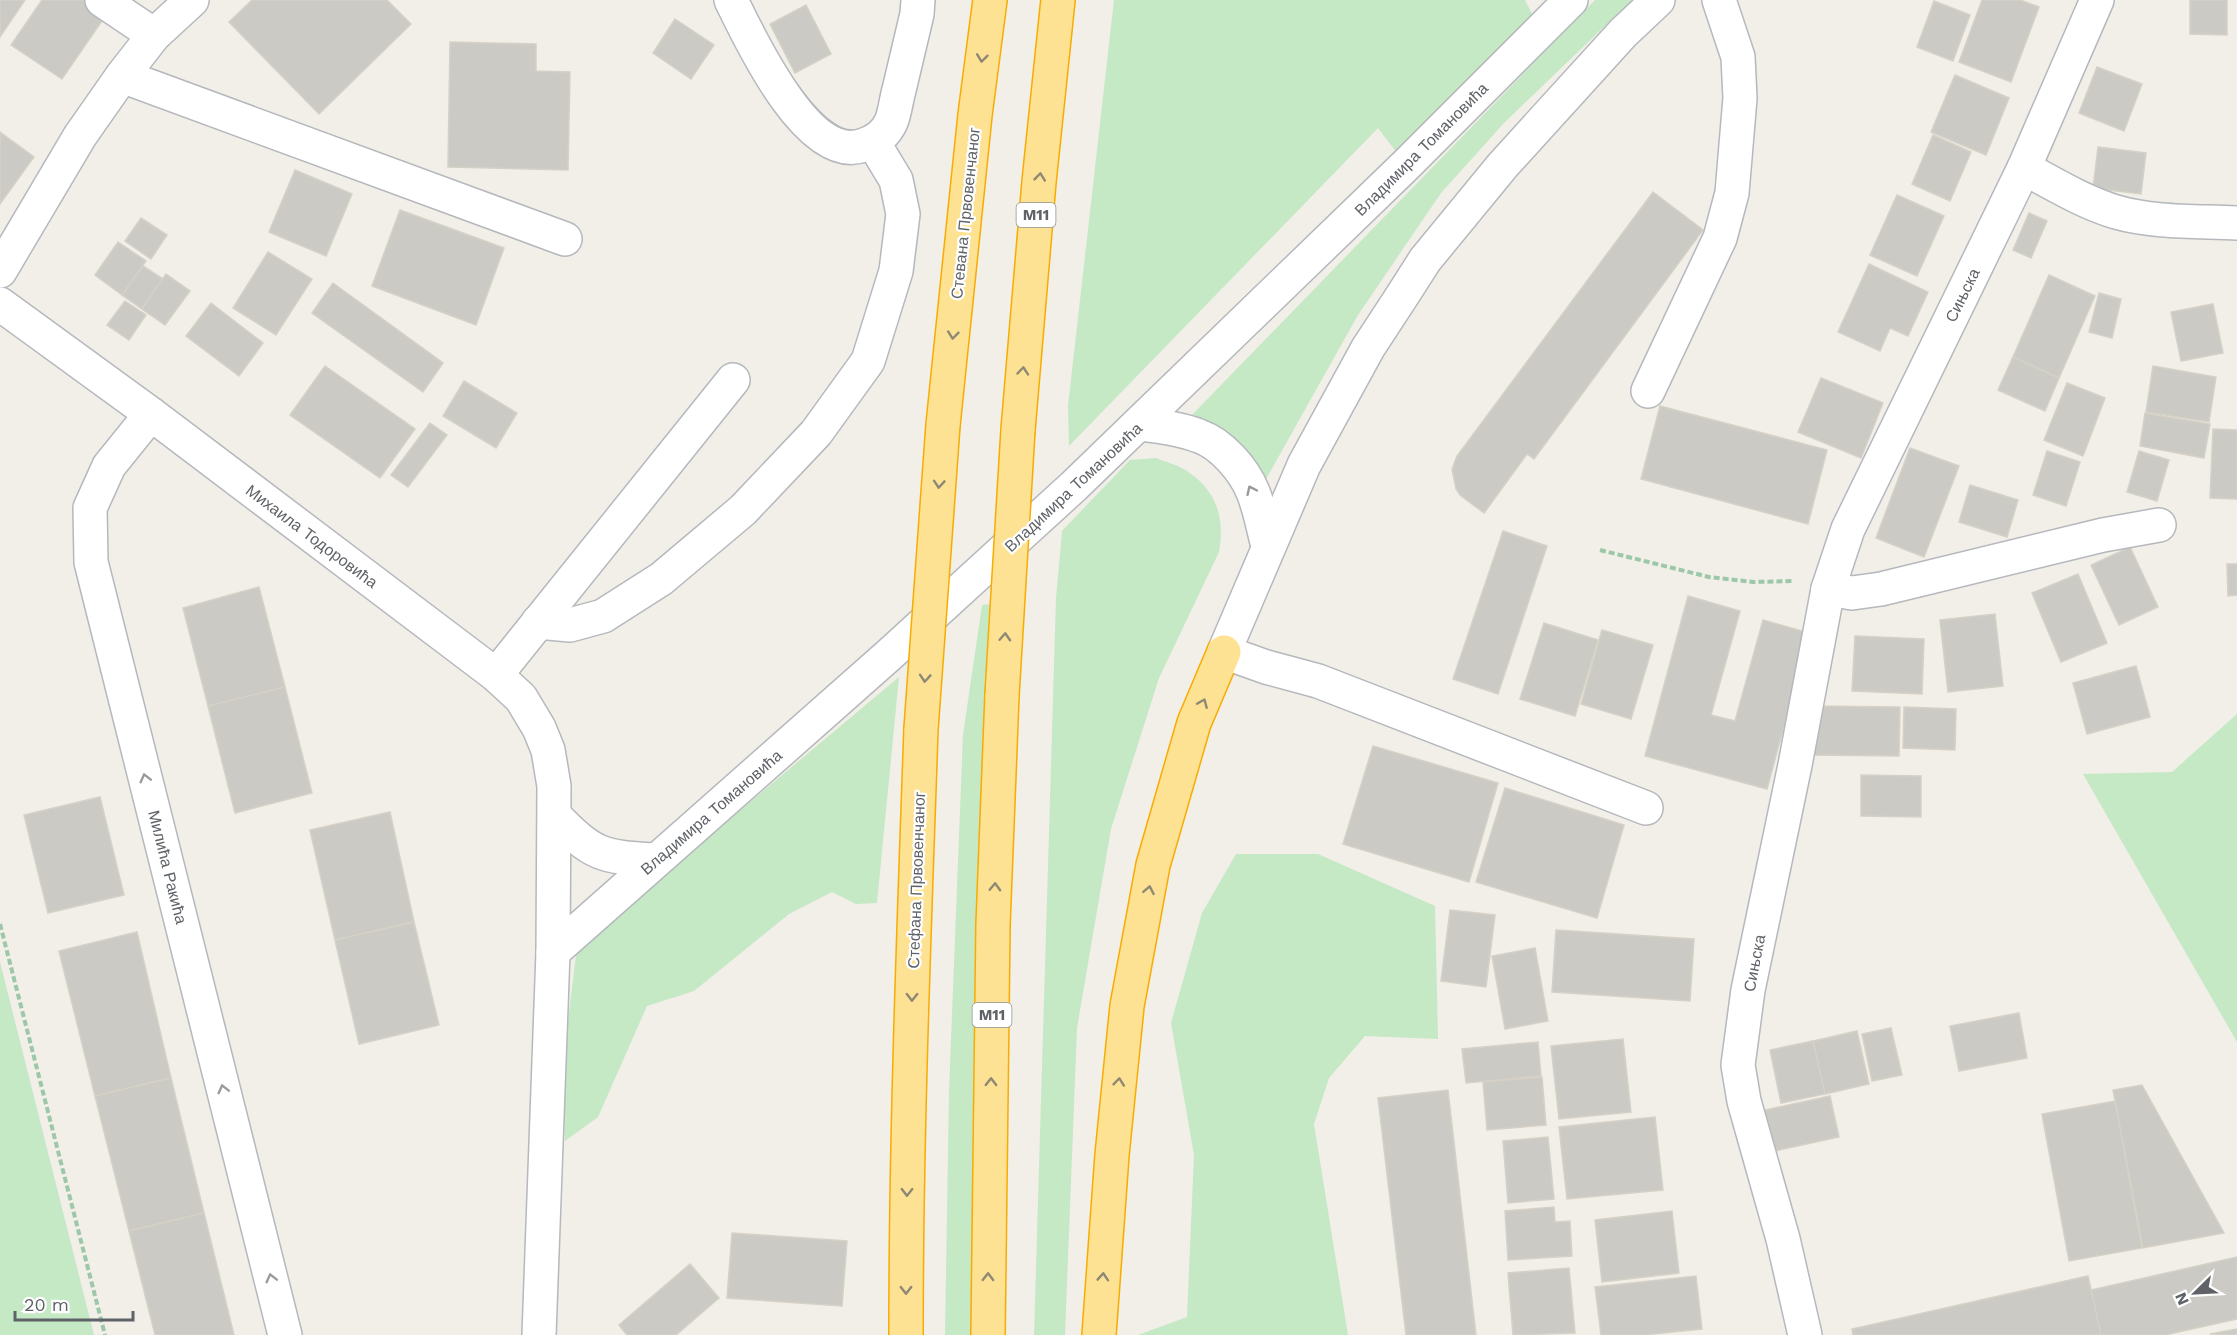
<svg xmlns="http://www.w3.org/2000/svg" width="2237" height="1335" font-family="'Work Sans',sans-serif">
	<rect width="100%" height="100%" fill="#f1efe8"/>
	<g fill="#c5e8c5">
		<path d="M1114 0H1525L1540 30 1406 165 1378 128 1069 446 1068 406Z"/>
		<path d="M1595 0H1632L1504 123 1441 193 1358 315 1265 481 1191 416Z"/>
		<path d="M1156 458C1166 462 1178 465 1187 471 1217 491 1225 518 1219 552L1159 678 1111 829 1077 1028 1065 1335H1034L1056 598 1062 531 1130 460Z"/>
		<path d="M991 604 987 735 980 1335H945L949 1091 963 735 982 605Z"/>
		<path d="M899 677 877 903 856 904 832 892 789 914 694 991 647 1006 598 1117 565 1141 563 1062 577 947Z"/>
		<path d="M2237 714V1042L2083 774 2172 772Z"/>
		<path d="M1236 854H1318L1435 906 1438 1039 1365 1036 1329 1078 1314 1124 1348 1335H1138L1187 1317 1194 1155 1171 1023 1202 913Z"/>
		<path d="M0 962 94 1335H0Z"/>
	</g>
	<g fill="#cccac5" stroke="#d6d1c6" stroke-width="1.5">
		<path d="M0 0H25L0 37Z"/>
		<path d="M42 0H83L106 15 62 79 11 45Z"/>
		<path d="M252 0H387L411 24 319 114 229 22Z"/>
		<path d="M1982 0H2020L2039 7 2011 82 1959 62Z"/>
		<path d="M2190 0H2227V35L2190 34Z"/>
		<path d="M1934 1 1970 15 1953 61 1917 47Z"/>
		<path d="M806 5 831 54 795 73 770 24Z"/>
		<path d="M675 19 714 45 691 79 653 53Z"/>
		<path d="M450 42 536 44V71L570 72 568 170 448 167Z"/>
		<path d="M2097 67 2142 84 2124 131 2079 113Z"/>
		<path d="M1955 75 2009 98 1986 155 1931 132Z"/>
		<path d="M0 132 34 157 0 204Z"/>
		<path d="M1933 135 1971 152 1950 201 1912 184Z"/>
		<path d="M2098 147 2146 153 2141 194 2093 188Z"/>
		<path d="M295 170 352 194 326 256 269 232Z"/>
		<path d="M1653 192 1703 230 1534 459 1527 454 1484 513 1460 495 1456 489 1452 469 1457 456Z"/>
		<path d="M1897 195 1944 216 1917 276 1870 255Z"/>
		<path d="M400 210 504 248 476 325 372 286Z"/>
		<path d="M2029 213 2047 221 2031 258 2013 250Z"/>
		<path d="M141 218 167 235 151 259 125 241Z"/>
		<path d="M118 242 146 261 122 295 95 275Z"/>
		<path d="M268 252 312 279 276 335 233 308Z"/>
		<path d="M1869 264 1928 292 1908 336 1890 328 1880 351 1838 332Z"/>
		<path d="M143 266 163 279 142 309 122 295Z"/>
		<path d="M166 274 190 291 165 325 142 309Z"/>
		<path d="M2049 275 2095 296 2059 378 2013 357Z"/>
		<path d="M333 283 443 363 423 392 312 313Z"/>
		<path d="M2099 293 2121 299 2112 338 2089 332Z"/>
		<path d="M125 301 146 315 129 340 107 325Z"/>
		<path d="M211 303 263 343 239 376 186 336Z"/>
		<path d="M2213 304 2223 353 2181 361 2171 312Z"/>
		<path d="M2013 357 2059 378 2045 411 1998 390Z"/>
		<path d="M325 366 415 429 380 478 290 415Z"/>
		<path d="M2153 366 2216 377 2209 422 2146 412Z"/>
		<path d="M1821 378 1883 403 1861 458 1798 432Z"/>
		<path d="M464 381 517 413 496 448 443 416Z"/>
		<path d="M2067 383 2105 398 2083 456 2044 440Z"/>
		<path d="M1660 406 1827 450 1808 524 1641 479Z"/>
		<path d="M2145 413 2210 424 2204 458 2140 446Z"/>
		<path d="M430 423 447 435 408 487 391 475Z"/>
		<path d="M2213 429 2237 430V499L2210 498Z"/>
		<path d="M1910 448 1959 466 1924 557 1876 538Z"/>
		<path d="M2047 451 2080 462 2066 506 2033 495Z"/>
		<path d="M2139 451 2169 460 2157 501 2127 492Z"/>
		<path d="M1970 485 2018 500 2007 537 1959 522Z"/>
		<path d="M1503 531 1547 546 1498 694 1453 679Z"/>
		<path d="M2130 547 2158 607 2119 625 2091 565Z"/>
		<path d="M2227 564H2237V595L2228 596Z"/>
		<path d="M2078 574 2107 643 2061 662 2032 593Z"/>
		<path d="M259 587 285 687 208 706 183 608Z"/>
		<path d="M1688 596 1740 611 1711 715 1735 721 1763 620 1809 633 1767 789 1645 756Z"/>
		<path d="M1995 614 2003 686 1948 692 1940 620Z"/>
		<path d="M1544 623 1598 640 1575 716 1520 699Z"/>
		<path d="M1602 630 1653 645 1631 719 1581 704Z"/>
		<path d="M1855 636 1924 639 1922 694 1852 691Z"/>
		<path d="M2136 666 2150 717 2087 734 2073 683Z"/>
		<path d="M285 687 312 793 235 813 208 706Z"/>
		<path d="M1811 706 1900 707 1899 756 1811 755Z"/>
		<path d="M1904 707 1956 709 1955 750 1903 748Z"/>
		<path d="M1373 746 1498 783 1469 882 1343 844Z"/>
		<path d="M1861 775 1921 776V817L1861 816Z"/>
		<path d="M1505 788 1624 825 1597 918 1476 882Z"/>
		<path d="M100 797 124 895 48 913 24 815Z"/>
		<path d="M390 812 414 922 335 940 310 830Z"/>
		<path d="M1450 910 1495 915 1486 987 1441 981Z"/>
		<path d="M414 922 439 1025 359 1044 335 940Z"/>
		<path d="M1556 930 1694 939 1690 1001 1552 992Z"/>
		<path d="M137 932 171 1078 95 1096 59 951Z"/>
		<path d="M1535 948 1548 1021 1505 1029 1492 956Z"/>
		<path d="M2019 1013 2027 1058 1959 1071 1950 1026Z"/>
		<path d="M1891 1028 1902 1075 1872 1081 1862 1034Z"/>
		<path d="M1857 1031 1869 1084 1825 1094 1813 1041Z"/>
		<path d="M1623 1039 1631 1112 1559 1119 1551 1046Z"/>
		<path d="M1813 1041 1825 1094 1781 1103 1770 1050Z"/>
		<path d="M1538 1042 1541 1076 1466 1083 1462 1049Z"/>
		<path d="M1542 1077 1546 1125 1487 1130 1483 1082Z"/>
		<path d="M171 1078 204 1213 129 1231 95 1096Z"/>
		<path d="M2142 1085 2224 1233 2143 1248 2113 1090Z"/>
		<path d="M1448 1090 1476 1335H1406L1378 1098Z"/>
		<path d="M1830 1096 1839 1137 1775 1151 1765 1110Z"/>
		<path d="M2115 1101 2142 1248 2069 1261 2042 1114Z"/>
		<path d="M1655 1117 1663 1190 1567 1199 1559 1127Z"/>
		<path d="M1548 1137 1554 1199 1508 1203 1503 1141Z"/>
		<path d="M1554 1207 1555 1222 1570 1221 1572 1256 1508 1260 1505 1211Z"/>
		<path d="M1672 1211 1679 1273 1602 1282 1595 1220Z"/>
		<path d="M204 1213 234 1335H155L129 1231Z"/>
		<path d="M732 1233 847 1241 842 1306 727 1298Z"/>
		<path d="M2237 1257V1319L2165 1335H2101L2091 1290Z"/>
		<path d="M690 1264 719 1298 676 1335H627L619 1325Z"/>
		<path d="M1569 1268 1575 1333 1513 1335 1508 1273Z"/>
		<path d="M1696 1276 1702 1329 1644 1335H1601L1595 1287Z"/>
		<path d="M2088 1276 2101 1335H1853L1852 1329Z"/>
		<path d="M2237 1329V1335L2210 1334Z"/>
	</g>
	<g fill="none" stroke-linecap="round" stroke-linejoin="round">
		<g stroke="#b5b8bc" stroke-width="36">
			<g id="minor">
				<path d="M102 0 154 35"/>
				<path d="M731 0C750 39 809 166 864 145 876 141 886 133 891 122 895 113 896 100 899 90 905 65 911 40 917 14L918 0"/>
				<path d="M122 76 565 239"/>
				<path d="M2024 168C2054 184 2083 202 2116 212 2154 223 2198 221 2237 223"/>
				<path d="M0 271 80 136 122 76 154 35 192 0"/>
				<path d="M0 304 151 414 496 675 521 698 539 728 548 750 554 786 553 952 539 1335"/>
				<path d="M1648 391 1720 238 1732 193 1740 98 1738 57 1719 0"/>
				<path d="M151 414 109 466 90 508 91 562 285 1335"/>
				<path d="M1140 424C1160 426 1181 429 1199 436 1222 444 1244 470 1253 492 1260 509 1263 528 1268 546"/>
				<path d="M1828 589 1852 593 1881 589 2103 535 2159 525"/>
				<path d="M538 622 570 625 603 616 661 579 743 510 816 433 868 361 896 271 903 214 896 180 873 142"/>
				<path d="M496 675 733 380"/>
				<path d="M1646 808 1318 681 1266 667 1224 652 1304 465 1368 348 1402 296 1425 260 1503 165 1623 33 1658 0"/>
				<path d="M555 816C593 855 601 857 655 860"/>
				<path d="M553 952 889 655 1074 486 1406 165 1571 0"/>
				<path d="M1805 1335 1783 1239 1744 1101 1738 1065 1748 990 1795 765 1828 589 1848 529 2024 168 2097 0"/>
			</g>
		</g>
		<g stroke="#f9ab00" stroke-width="36">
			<g id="highway">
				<path d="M943 425 975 115 990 0"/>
				<path d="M1018 430 1039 182 1058 0"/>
				<path d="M906 1335C906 1133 914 931 921 729"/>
				<path d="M988 1335 993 925 1002 695"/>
				<path d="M1099 1335 1112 1155 1127 1006 1153 865 1194 723 1224 652"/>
			</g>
		</g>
		<g stroke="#9cc7a9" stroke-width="4" stroke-dasharray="6 3" stroke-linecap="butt">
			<path d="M1600 550 1709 577 1753 582 1793 581"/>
			<path d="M0 924 105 1335"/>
		</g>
		<use href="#minor" stroke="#fff" stroke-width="33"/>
		<use href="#highway" stroke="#fde293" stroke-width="33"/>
		<g stroke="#f9ab00" stroke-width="36" stroke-linecap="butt">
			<g id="highway-bridge">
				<path d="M1002 695 1018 430"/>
				<path d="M921 729 943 425"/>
			</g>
		</g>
		<use href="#highway-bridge" stroke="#fde293" stroke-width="33"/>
	</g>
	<defs><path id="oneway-chevron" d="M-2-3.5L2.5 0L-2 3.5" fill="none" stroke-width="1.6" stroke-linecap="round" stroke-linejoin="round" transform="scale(1.5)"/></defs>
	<g stroke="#8e8975">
		<use href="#oneway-chevron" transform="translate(982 58) rotate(97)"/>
		<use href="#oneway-chevron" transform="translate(1040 177) rotate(-84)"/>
		<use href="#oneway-chevron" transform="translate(953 335) rotate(96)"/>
		<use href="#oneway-chevron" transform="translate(1023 371) rotate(-85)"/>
		<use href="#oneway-chevron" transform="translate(939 484) rotate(94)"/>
		<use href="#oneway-chevron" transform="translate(1005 637) rotate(-87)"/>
		<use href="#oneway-chevron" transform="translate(925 678) rotate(94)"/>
		<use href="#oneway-chevron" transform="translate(1203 703) rotate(-67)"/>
		<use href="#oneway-chevron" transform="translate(995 887) rotate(-88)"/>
		<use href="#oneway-chevron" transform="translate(1149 890) rotate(-79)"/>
		<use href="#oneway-chevron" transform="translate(912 997) rotate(91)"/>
		<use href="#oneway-chevron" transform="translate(991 1082) rotate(-89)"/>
		<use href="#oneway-chevron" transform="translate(1119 1082) rotate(-84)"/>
		<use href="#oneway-chevron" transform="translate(907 1192) rotate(91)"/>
		<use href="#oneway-chevron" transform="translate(988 1277) rotate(-89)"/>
		<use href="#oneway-chevron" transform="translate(1103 1277) rotate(-86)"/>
		<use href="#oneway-chevron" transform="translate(906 1290) rotate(90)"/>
	</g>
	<g stroke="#979a9d">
		<use href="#oneway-chevron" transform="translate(1251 490) rotate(-115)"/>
		<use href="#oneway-chevron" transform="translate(145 778) rotate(-104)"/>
		<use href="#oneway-chevron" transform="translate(223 1089) rotate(-104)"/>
		<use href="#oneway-chevron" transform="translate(271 1278) rotate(-104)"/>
	</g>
	<g text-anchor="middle" stroke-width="4.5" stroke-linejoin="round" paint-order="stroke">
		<g fill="#fff" stroke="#8f9295" stroke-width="1.5">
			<rect x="1016.5" y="203" width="39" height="24" rx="4.5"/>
			<rect x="972.5" y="1003" width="39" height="24" rx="4.5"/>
		</g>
		<g font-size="15" font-weight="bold" fill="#5f6368">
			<text x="1036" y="220">M11</text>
			<text x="992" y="1020">M11</text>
		</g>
		<g font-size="16" fill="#5f6368" stroke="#fff">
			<text transform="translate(1421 149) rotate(-45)" y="6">Владимира Томановића</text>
			<text transform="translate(965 213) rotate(-84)" y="6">Стевана Првовенчаног</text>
			<text transform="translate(1962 295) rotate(-64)" y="6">Сињска</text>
			<text transform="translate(1073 487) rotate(-43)" y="6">Владимира Томановића</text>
			<text transform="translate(312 536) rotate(37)" y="6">Михаила Тодоровића</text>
			<text transform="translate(711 812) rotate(-41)" y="6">Владимира Томановића</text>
			<text transform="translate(168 867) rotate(76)" y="6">Милића Ракића</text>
			<text transform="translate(916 880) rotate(-88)" y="6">Стефана Првовенчаног</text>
			<text transform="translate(1754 963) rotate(-79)" y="6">Сињска</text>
		</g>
	</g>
	<g transform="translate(2195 1293) rotate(246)" stroke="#ffffff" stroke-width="4.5" paint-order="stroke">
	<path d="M0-4.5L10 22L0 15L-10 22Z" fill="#5f6368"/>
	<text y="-9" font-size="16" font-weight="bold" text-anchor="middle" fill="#5f6368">N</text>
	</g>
	<path d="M15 1311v9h118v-9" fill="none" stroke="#5f6368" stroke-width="3"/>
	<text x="24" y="1311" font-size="18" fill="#5f6368" stroke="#ffffff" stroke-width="4.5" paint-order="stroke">20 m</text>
</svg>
